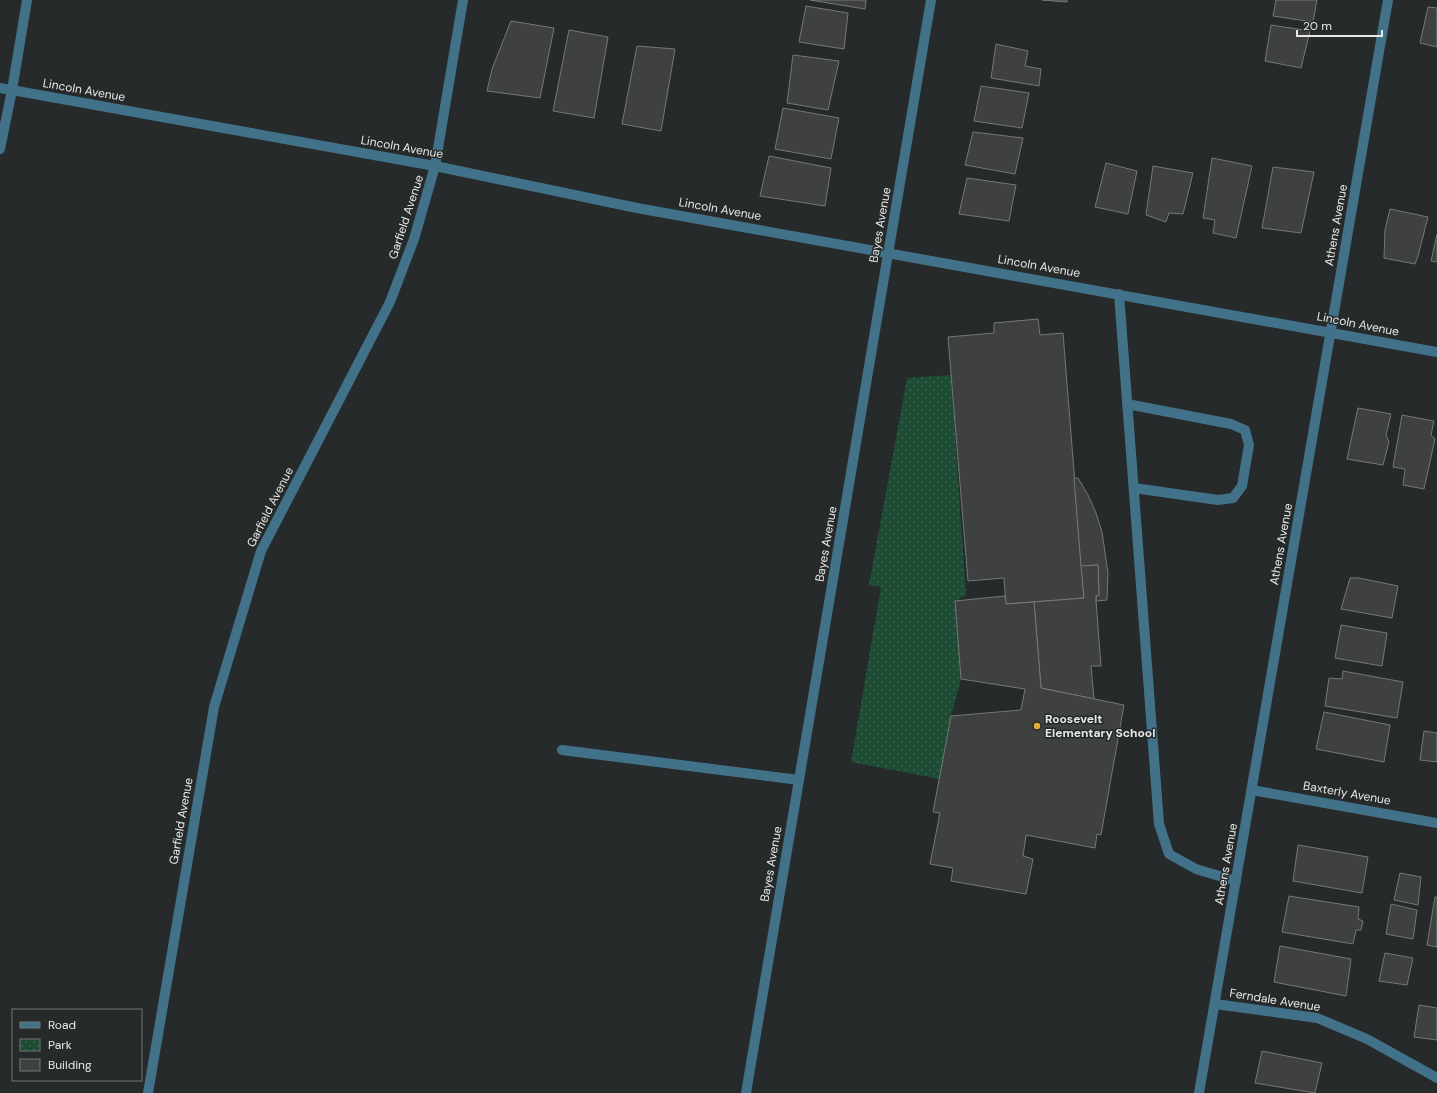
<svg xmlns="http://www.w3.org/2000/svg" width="1437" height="1093" font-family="'DM Sans',sans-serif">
	<defs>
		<pattern id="park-dots" width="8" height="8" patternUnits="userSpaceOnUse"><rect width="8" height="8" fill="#1d4b33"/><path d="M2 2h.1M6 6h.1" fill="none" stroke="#3e6551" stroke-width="1.8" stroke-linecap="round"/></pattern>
	</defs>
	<rect width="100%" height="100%" fill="#272a2a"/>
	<path fill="url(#park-dots)" d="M951 375 966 595 955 601 961 679 951 716 940 779 851 762 881 587 869 585 907 378Z"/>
	<g fill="#3e4140" stroke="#757877">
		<path d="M810 0H866L865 9Z"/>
		<path d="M1042 0H1067V2Z"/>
		<path d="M1276 0H1317L1313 22 1273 16Z"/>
		<path d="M806 6 848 13 844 49 799 42Z"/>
		<path d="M1428 7 1437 8V47L1420 43Z"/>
		<path d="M511 21 554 28 540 98 487 91 492 69Z"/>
		<path d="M1271 25 1310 31 1301 68 1265 61Z"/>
		<path d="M569 30 608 37 594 118 553 111Z"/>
		<path d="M996 44 1028 51 1025 66 1041 69 1039 86 991 78Z"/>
		<path d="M637 46 675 49 661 131 622 124Z"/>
		<path d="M793 55 839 61 828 110 787 103Z"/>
		<path d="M981 86 1029 93 1022 128 974 121Z"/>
		<path d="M783 108 839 118 831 159 775 149Z"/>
		<path d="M973 132 1023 138 1015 174 965 165Z"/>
		<path d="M769 156 831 168 825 206 760 196Z"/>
		<path d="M1212 158 1252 166 1236 238 1213 233 1215 220 1203 218Z"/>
		<path d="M1106 163 1137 171 1128 214 1095 207Z"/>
		<path d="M1153 166 1193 173 1183 214 1169 213 1166 222 1146 215Z"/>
		<path d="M1273 167 1314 172 1301 233 1262 228Z"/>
		<path d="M967 178 1016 185 1009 221 959 214Z"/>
		<path d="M1390 209 1428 217 1418 256 1415 264 1384 258 1385 230Z"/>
		<path d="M1437 234V262L1431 261Z"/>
		<path d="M1038 319 1040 335 1063 333 1084 598 1006 604 1004 578 968 581 948 337 994 333V323Z"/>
		<path d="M1358 408 1391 414 1386 435 1389 442 1383 465 1347 459Z"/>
		<path d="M1402 415 1434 421 1431 435 1435 439 1424 489 1403 485 1405 469 1393 467Z"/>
		<path d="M1074 478H1078L1088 495 1096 513 1102 532 1108 573 1107 600 1096 601V596L1099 595 1098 565 1081 566Z"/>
		<path d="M1098 565 1099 595 1096 596V601L1101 666H1091L1094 699 1041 688 1034 602 1084 598 1081 566Z"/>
		<path d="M1350 578H1359L1398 586 1392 618 1341 609Z"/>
		<path d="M1005 596 1006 604 1034 602 1041 688 1124 705 1101 835 1097 834 1095 848 1026 835 1023 856 1033 859 1026 894 951 881 953 868 930 864 940 813 933 812 951 716 1021 710 1025 689 961 679 955 601Z"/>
		<path d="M1341 625 1387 633 1382 666 1335 658Z"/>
		<path d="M1343 671 1403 682 1397 718 1325 706 1329 678 1342 679Z"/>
		<path d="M1324 712 1390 725 1384 762 1316 749Z"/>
		<path d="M1424 731 1437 733V762L1420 760Z"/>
		<path d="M1298 845 1368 857 1362 893 1293 881Z"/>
		<path d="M1400 873 1421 877 1418 905 1394 900Z"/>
		<path d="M1289 896 1359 907 1358 919 1363 921 1361 930H1356L1353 944 1282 932Z"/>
		<path d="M1435 897H1437V947L1427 945Z"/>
		<path d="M1391 904 1417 910 1413 939 1386 934Z"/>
		<path d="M1280 946 1351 959 1346 996 1274 982Z"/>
		<path d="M1385 953 1413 958 1407 985 1379 981Z"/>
		<path d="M1419 1005 1437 1008V1040L1414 1037Z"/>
		<path d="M1262 1051 1322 1063 1315 1093 1255 1083Z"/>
	</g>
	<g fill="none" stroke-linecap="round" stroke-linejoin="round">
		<g stroke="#417289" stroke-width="10">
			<path d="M1119 294 1159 824 1169 854 1196 869 1236 881"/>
			<path d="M1127 404 1231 424 1245 430 1249 445 1242 486 1233 498 1218 500 1134 488"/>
			<path d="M562 750 799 780"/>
		</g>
		<g stroke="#417289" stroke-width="10">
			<path d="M0 88 435 166 637 208 1437 352"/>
			<path d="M0 149 12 90 27 0"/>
			<path d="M1252 790 1437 823"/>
			<path d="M1215 1004 1317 1018 1367 1039 1437 1078"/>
			<path d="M148 1093 214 707 261 551 390 302 414 239 435 166 463 0"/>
			<path d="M746 1093 931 0"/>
			<path d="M1199 1093 1388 0"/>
		</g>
	</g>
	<circle fill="#dfb034" stroke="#272a2a" stroke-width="1.5" cx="1037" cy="726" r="4"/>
	<g text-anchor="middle" stroke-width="3" stroke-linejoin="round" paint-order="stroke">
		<g font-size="12" fill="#e7e9e9" stroke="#272a2a">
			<text transform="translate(84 90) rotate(10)" y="4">Lincoln Avenue</text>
			<text transform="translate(402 147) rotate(10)" y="4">Lincoln Avenue</text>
			<text transform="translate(720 209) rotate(10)" y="4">Lincoln Avenue</text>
			<text transform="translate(406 217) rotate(-72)" y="4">Garfield Avenue</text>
			<text transform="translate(880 225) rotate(-80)" y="4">Bayes Avenue</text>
			<text transform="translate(1336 225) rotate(-80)" y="4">Athens Avenue</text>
			<text transform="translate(1039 266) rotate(10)" y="4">Lincoln Avenue</text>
			<text transform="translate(1358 324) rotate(11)" y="4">Lincoln Avenue</text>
			<text transform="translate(270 507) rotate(-63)" y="4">Garfield Avenue</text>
			<text transform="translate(826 544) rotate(-80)" y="4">Bayes Avenue</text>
			<text transform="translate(1281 544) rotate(-80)" y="4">Athens Avenue</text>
			<text transform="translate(1347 793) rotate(10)" y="4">Baxterly Avenue</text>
			<text transform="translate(181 821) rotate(-80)" y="4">Garfield Avenue</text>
			<text transform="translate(771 864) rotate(-80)" y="4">Bayes Avenue</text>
			<text transform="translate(1226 864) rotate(-80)" y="4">Athens Avenue</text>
			<text transform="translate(1275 1000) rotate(9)" y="4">Ferndale Avenue</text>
		</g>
		<g font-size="12" font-weight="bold" fill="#e7e9e9" stroke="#272a2a" text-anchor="start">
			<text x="1045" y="723">Roosevelt<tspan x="1045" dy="14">Elementary School</tspan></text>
		</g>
	</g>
	<rect x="12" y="1009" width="130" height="72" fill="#272a2a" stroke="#747676"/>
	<rect x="20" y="1022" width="20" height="6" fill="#417289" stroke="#747676"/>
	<text x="48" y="1029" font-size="12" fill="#e7e9e9">Road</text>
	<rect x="20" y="1039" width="20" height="12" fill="url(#park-dots)" stroke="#747676"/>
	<text x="48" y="1049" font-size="12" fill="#e7e9e9">Park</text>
	<rect x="20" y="1059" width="20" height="12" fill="#3e4140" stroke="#747676"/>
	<text x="48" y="1069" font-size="12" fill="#e7e9e9">Building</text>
	<path d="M1297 30v6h85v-6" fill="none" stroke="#e7e9e9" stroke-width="2"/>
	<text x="1303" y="30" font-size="12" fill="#e7e9e9" stroke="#272a2a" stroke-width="3" paint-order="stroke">20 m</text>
</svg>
